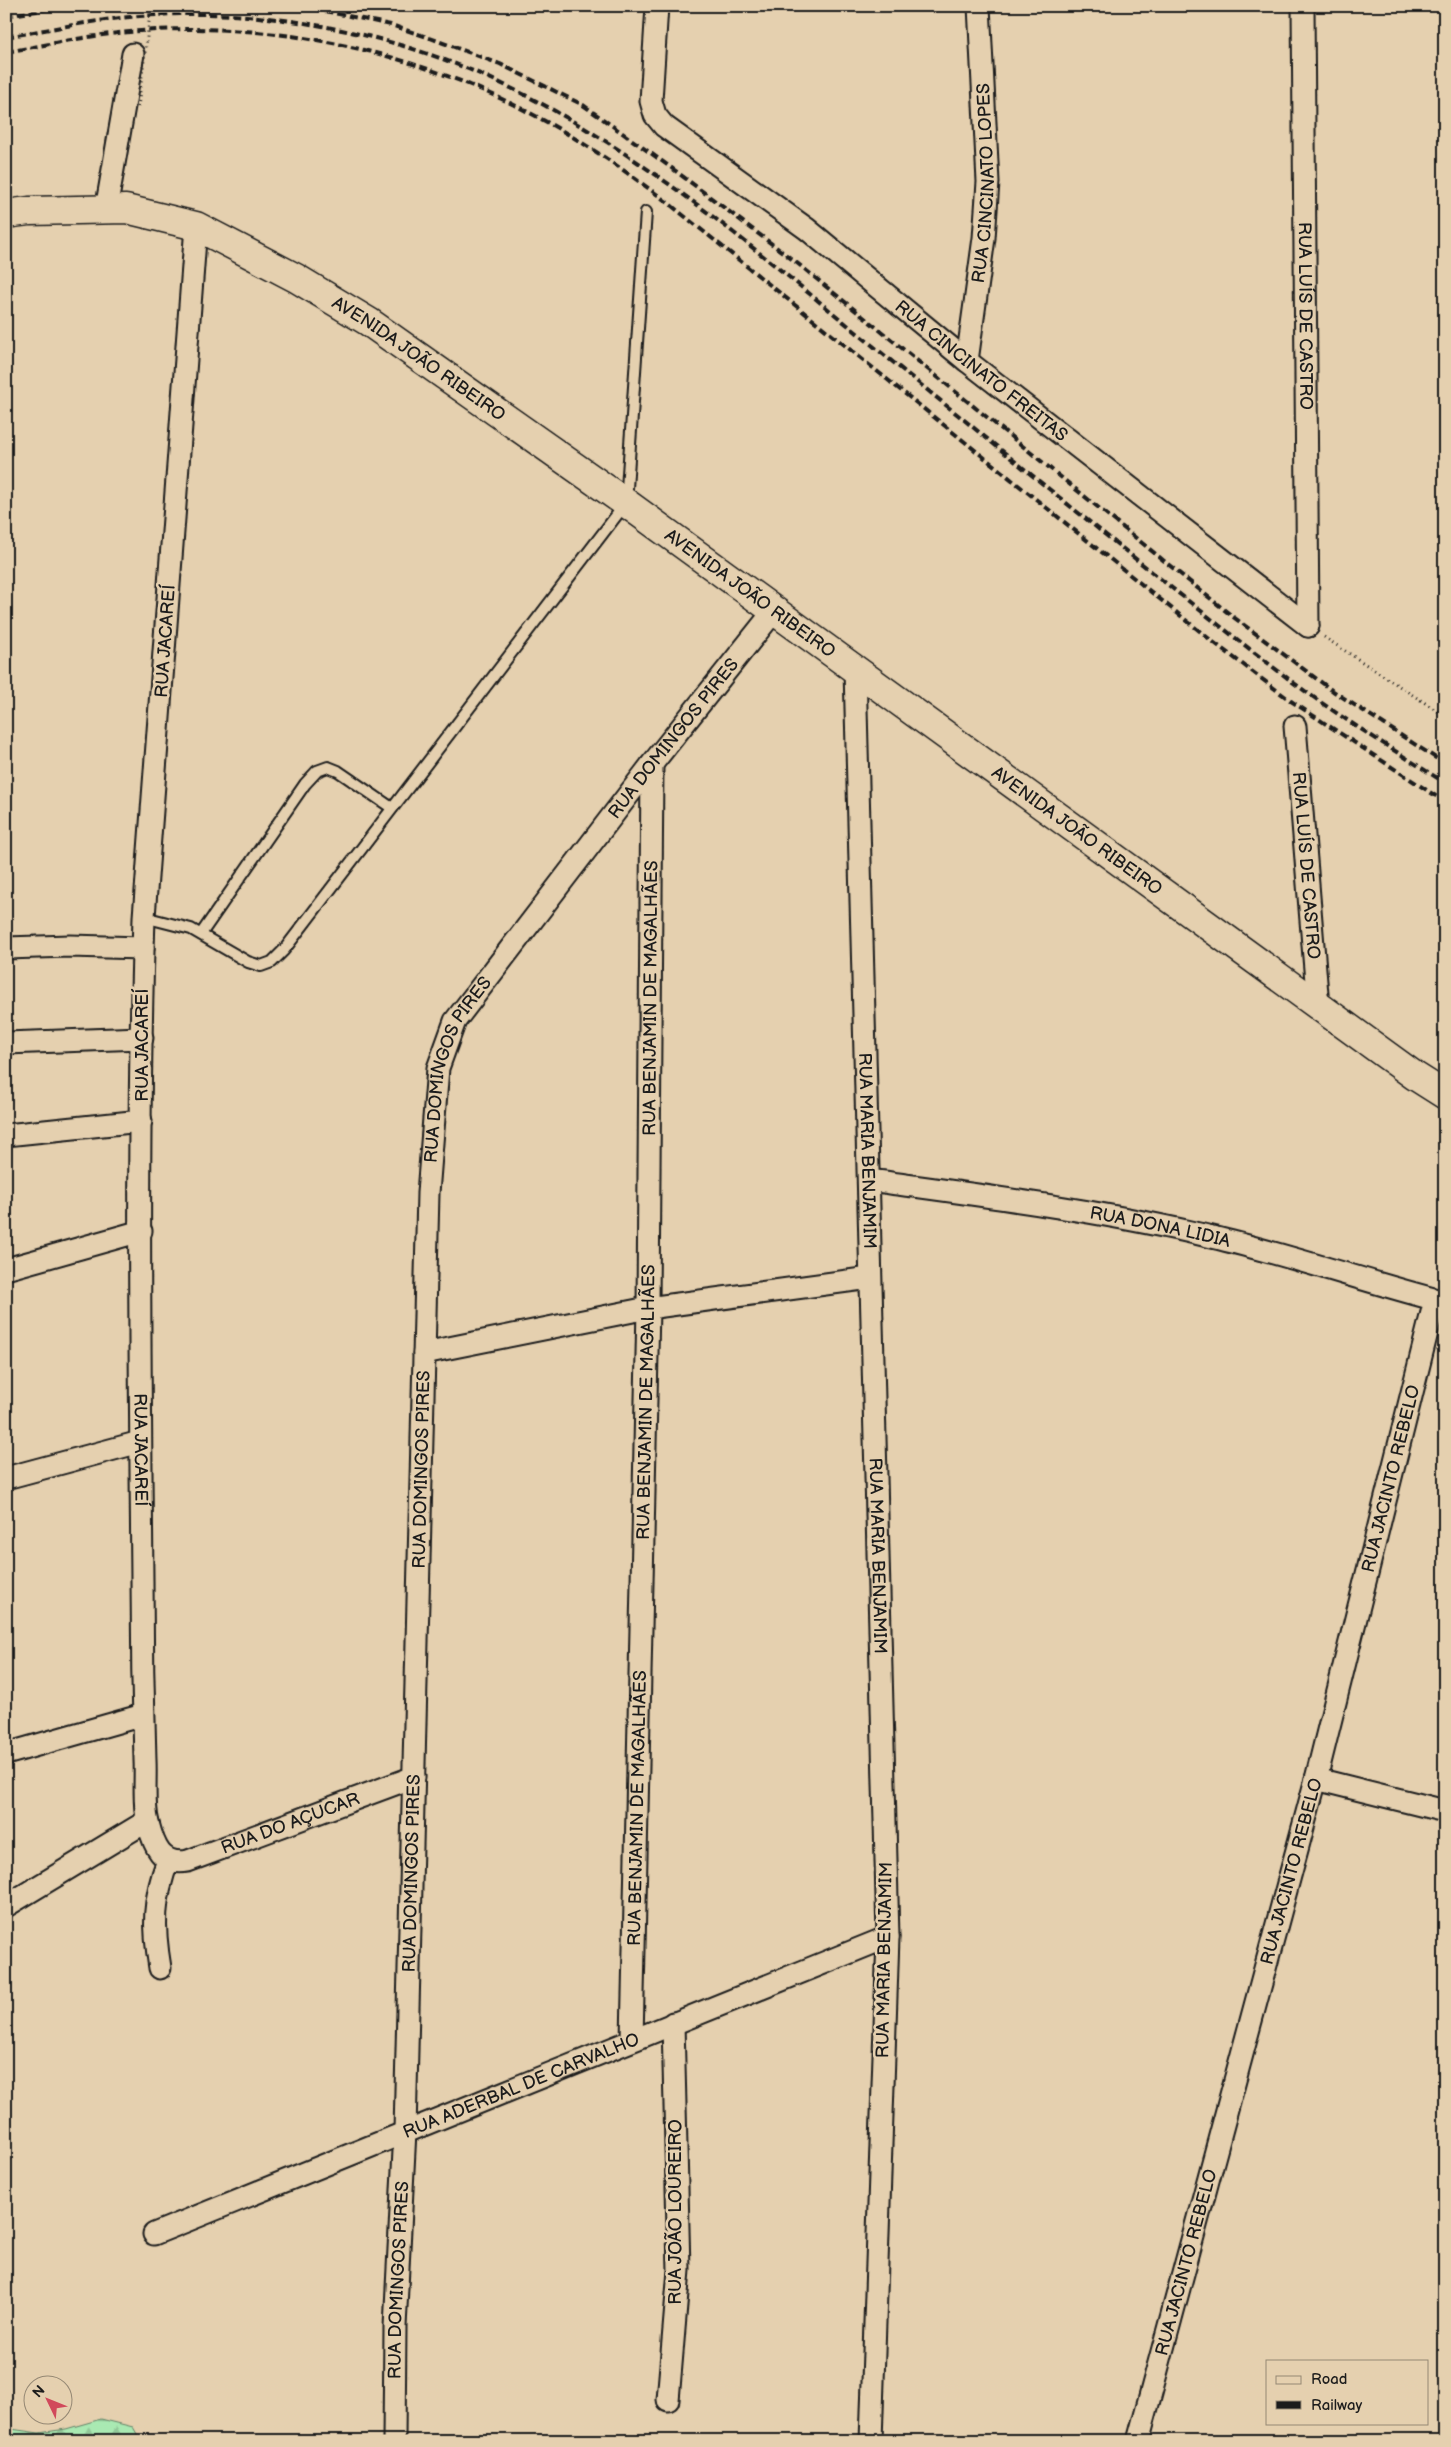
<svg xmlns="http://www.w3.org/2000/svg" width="1451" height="2447" font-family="'Balsamiq Sans',sans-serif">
	<defs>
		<pattern id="forest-firs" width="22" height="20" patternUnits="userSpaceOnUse" patternTransform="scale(1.25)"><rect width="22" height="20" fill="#a9e9b2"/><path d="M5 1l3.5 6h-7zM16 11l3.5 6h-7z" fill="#91c798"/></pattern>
	</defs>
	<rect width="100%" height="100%" fill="#e5d0af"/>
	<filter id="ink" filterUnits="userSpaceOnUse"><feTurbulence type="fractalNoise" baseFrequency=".02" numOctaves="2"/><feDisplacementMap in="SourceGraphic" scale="10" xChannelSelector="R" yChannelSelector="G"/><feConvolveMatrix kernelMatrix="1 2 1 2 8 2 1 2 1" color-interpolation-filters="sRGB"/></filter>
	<g filter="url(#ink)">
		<path fill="url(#forest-firs)" stroke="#628267" d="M6 2418 11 2429 39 2433 66 2429 101 2419 133 2427 141 2441H6Z"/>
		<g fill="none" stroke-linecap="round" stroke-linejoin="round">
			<g stroke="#1c1c1c" stroke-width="14">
				<g id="lane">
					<path d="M144 917 191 929 248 962 261 966 272 962 284 950 626 503 646 212"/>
					<path d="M201 934 305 784 317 771 328 767 338 771 392 808"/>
				</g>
			</g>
			<g stroke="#1c1c1c" stroke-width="25">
				<g id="street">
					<path id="s1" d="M657 6 651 101 655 115 664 126 807 229 967 361 1308 626"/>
					<path id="s2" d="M1303 6 1308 626"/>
					<path d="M106 210 133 54"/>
					<path id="s3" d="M196 226 144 917C137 1138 140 1359 142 1580 142 1640 143 1700 145 1760 146 1780 143 1805 148 1823 154 1846 161 1866 188 1861L414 1777"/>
					<path id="s4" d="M967 361 984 238 988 182 979 6"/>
					<path id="s5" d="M855 670 888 1937 871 2441"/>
					<path id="s6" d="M1295 726 1318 1006"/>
					<path d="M6 948 70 946 143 948"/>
					<path d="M6 1043 142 1038"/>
					<path d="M6 1135 141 1121"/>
					<path id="s7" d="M869 1180C984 1196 1099 1210 1212 1237 1290 1255 1367 1282 1445 1302"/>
					<path d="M6 1269 141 1231"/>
					<path d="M424 1353 648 1308 870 1278"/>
					<path d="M6 1478 140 1442"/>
					<path d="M6 1754 143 1715"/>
					<path d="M1316 1779 1445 1811"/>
					<path d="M6 1906 147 1821"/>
					<path d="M160 1968C153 1926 153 1900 168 1860"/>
					<path id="s8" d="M632 2040 648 1308 652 764"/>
					<path id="s9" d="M154 2234 888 1937"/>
					<path d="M668 2400 679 2270 673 2023"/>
					<path id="s10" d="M394 2441 395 2327 405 2131 428 1193 438 1068 455 1021 652 764 774 611"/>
					<path id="s11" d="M1138 2441 1316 1779 1435 1300"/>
				</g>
			</g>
			<g stroke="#1c1c1c" stroke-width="31">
				<g id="secondary">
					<path id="s12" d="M6 214 29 211 126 209 196 226 296 278 369 322 626 503 1415 1076 1445 1095"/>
				</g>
			</g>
			<path stroke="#1c1c1c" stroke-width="3" stroke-dasharray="1 4" stroke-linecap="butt" d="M1324 637 1445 716"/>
			<use href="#lane" stroke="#e5d0af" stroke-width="10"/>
			<use href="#street" stroke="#e5d0af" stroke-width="21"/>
			<use href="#secondary" stroke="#e5d0af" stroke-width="28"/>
			<g stroke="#1c1c1c" stroke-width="4" stroke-dasharray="8 4" stroke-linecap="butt">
				<path d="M301 6 391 25 430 38 500 64 583 105 673 169 797 263 1232 616 1333 691 1445 764"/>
				<path d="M6 16 66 6"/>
				<path d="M6 37C51 29 95 20 140 16 238 8 339 23 431 55 606 115 752 248 894 363 1025 469 1155 577 1290 680 1339 717 1393 749 1445 783"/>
				<path d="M6 52C51 44 95 34 141 31 274 21 409 50 528 112 577 137 623 169 667 202L1212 641 1291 701 1445 802"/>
			</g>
			<path stroke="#1c1c1c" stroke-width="3" stroke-dasharray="1 4" stroke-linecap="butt" d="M138 107 151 6"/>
		</g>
	</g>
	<g text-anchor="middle" stroke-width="5" stroke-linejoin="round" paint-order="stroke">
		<g font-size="18" fill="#1c1c1c" stroke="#e5d0af">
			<text dy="6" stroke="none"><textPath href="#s4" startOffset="179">RUA CINCINATO LOPES</textPath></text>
			<text dy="6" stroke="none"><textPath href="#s2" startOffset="310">RUA LUÍS DE CASTRO</textPath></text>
			<text dy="6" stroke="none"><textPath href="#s12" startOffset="452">AVENIDA JOÃO RIBEIRO</textPath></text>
			<text dy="6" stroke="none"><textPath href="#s1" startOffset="525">RUA CINCINATO FREITAS</textPath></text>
			<text dy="6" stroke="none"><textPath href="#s12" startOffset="858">AVENIDA JOÃO RIBEIRO</textPath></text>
			<text transform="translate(165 641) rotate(-86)" y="6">RUA JACAREÍ</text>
			<text dy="6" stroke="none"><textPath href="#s10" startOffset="1781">RUA DOMINGOS PIRES</textPath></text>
			<text dy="6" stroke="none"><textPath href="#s12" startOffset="1262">AVENIDA JOÃO RIBEIRO</textPath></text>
			<text dy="6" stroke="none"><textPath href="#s6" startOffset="140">RUA LUÍS DE CASTRO</textPath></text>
			<text dy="6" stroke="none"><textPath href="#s8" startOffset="1042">RUA BENJAMIN DE MAGALHÃES</textPath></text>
			<text transform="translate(142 1045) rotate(-90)" y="6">RUA JACAREÍ</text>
			<text dy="6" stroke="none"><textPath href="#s10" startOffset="1378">RUA DOMINGOS PIRES</textPath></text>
			<text dy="6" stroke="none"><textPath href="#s5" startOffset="481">RUA MARIA BENJAMIM</textPath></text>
			<text dy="6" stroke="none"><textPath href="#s7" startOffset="295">RUA DONA LIDIA</textPath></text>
			<text dy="6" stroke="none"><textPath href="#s8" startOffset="638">RUA BENJAMIN DE MAGALHÃES</textPath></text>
			<text dy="6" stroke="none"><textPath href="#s3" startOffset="1226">RUA JACAREÍ</textPath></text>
			<text dy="6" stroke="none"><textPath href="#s10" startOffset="972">RUA DOMINGOS PIRES</textPath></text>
			<text dy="6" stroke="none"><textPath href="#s11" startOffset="995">RUA JACINTO REBELO</textPath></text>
			<text dy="6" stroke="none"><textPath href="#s5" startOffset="886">RUA MARIA BENJAMIM</textPath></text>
			<text dy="6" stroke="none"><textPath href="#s8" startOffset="232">RUA BENJAMIN DE MAGALHÃES</textPath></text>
			<text dy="6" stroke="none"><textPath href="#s3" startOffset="1771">RUA DO AÇUCAR</textPath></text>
			<text dy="6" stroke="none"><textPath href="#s11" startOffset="590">RUA JACINTO REBELO</textPath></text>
			<text dy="6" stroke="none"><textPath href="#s10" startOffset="568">RUA DOMINGOS PIRES</textPath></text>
			<text transform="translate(884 1960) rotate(-89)" y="6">RUA MARIA BENJAMIM</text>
			<text dy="6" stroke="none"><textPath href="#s9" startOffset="396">RUA ADERBAL DE CARVALHO</textPath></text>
			<text transform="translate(675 2212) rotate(-90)" y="6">RUA JOÃO LOUREIRO</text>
			<text dy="6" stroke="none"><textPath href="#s11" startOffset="185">RUA JACINTO REBELO</textPath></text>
			<text dy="6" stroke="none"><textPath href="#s10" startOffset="161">RUA DOMINGOS PIRES</textPath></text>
		</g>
	</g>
	<rect width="1451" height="2447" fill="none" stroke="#e5d0af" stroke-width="25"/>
	<rect x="12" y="12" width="1426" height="2422" fill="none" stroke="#1c1c1c" stroke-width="2" filter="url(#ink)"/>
	<rect x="1266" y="2360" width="162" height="65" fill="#e5d0af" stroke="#958874"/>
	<rect x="1276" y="2376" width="25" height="8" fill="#e5d0af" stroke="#958874"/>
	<text x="1311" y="2384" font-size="15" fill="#1c1c1c">Road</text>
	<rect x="1276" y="2401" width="25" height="8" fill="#1c1c1c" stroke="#958874"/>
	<text x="1311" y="2410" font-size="15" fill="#1c1c1c">Railway</text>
	<g transform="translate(48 2400) rotate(313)"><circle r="24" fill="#e5d0af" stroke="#958874"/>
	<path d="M0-4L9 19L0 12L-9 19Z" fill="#d1495b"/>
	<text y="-8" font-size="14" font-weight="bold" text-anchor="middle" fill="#1c1c1c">N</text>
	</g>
</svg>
